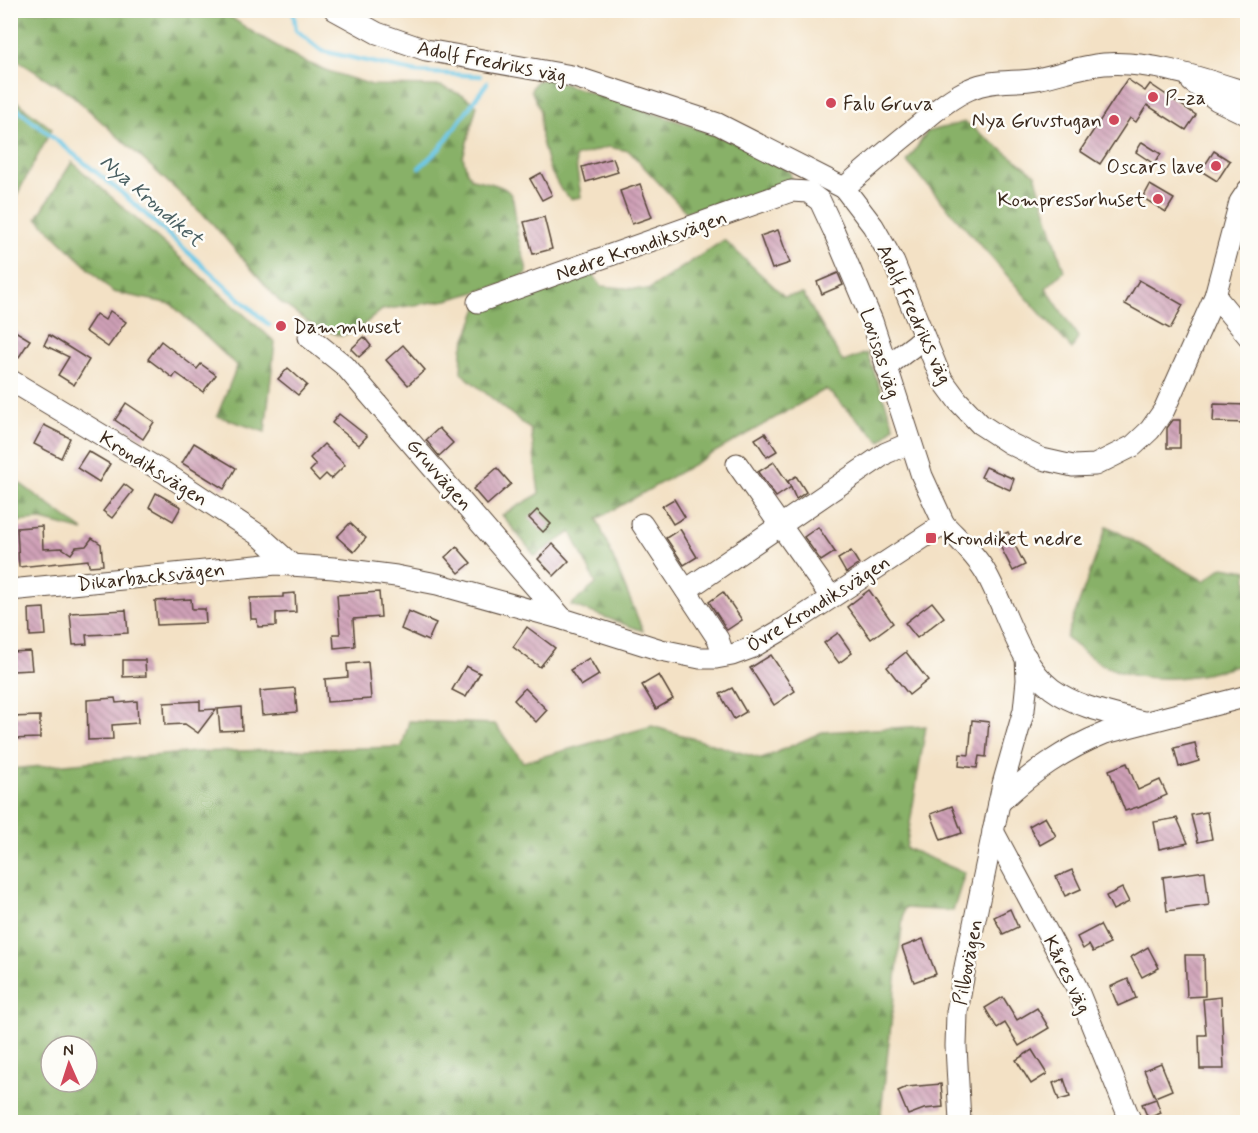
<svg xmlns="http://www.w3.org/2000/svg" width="1258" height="1133" font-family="Mynerve,sans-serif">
	<defs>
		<pattern id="forest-firs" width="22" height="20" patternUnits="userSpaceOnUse" patternTransform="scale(1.5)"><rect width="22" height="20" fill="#88b168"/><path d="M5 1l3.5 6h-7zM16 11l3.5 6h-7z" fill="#709055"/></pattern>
		<pattern id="building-back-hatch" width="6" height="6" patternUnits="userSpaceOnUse" patternTransform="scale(1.5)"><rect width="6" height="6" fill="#cfa0b7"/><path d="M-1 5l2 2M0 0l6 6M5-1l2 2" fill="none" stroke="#a98394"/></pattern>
	</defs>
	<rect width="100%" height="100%" fill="#fdfcf7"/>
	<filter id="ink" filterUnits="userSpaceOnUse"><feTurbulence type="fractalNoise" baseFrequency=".0167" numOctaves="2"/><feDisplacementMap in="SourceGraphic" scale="12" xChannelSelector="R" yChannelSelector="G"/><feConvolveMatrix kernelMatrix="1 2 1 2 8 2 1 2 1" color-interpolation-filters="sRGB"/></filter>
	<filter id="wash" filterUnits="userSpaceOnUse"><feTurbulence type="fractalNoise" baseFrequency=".008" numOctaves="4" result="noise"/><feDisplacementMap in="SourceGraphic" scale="24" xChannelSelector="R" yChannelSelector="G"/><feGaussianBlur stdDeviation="1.35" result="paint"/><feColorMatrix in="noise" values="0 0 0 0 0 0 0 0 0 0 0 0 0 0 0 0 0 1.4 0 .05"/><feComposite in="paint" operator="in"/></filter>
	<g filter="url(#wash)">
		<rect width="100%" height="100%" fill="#f3e1c5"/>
		<g fill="url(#forest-firs)" stroke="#626e43" stroke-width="1.5" fill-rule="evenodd">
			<path d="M11 11H222L251 31 303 61 328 71 372 85 441 86 464 96 477 105 463 157 467 172 472 179C523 189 510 193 518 236 520 249 526 260 527 273L512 282 447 300 382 310 357 330 341 336 314 326 279 301 212 223 157 172 72 95 11 56Z"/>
			<path d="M549 79 686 124 750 149 789 171 792 179C772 194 712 205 686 212L629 151 608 147 575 157 581 197 571 199 561 190 549 168 541 138 540 110 531 90 536 81Z"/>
			<path d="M11 97 52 129 11 206Z"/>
			<path d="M965 122 1035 174 1064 271 1046 288 1078 337 1072 349 907 162 927 132Z"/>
			<path d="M72 162 275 342 265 432 217 416 237 366 171 304 113 292 37 218Z"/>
			<path d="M724 240 784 296 803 294 843 362 867 353 894 426 881 442 826 389 597 519 643 631 571 605 596 584 571 532 535 556 502 515 539 494 531 430 461 373 462 349 480 303 590 270 601 286 648 290Z"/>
			<path d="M11 479H14L84 531 42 520 11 522Z"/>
			<path d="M1107 526 1204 581 1223 567 1247 571V663C1202 677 1153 687 1107 667 1093 661 1079 648 1066 638Z"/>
			<path d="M409 721 495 724 523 762 652 726 762 759 822 732 926 726 906 848 965 873 953 911 904 908 880 1122H11V769L195 752 402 747ZM51 1046H87V1082H51Z"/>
		</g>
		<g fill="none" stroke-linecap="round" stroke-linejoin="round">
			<g stroke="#66c5e4" stroke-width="4.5">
				<path d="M293 10 296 30 322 51 416 72 480 76"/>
				<path d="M10 103 122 193 269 325"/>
				<path d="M419 168 440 148 487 83"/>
			</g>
		</g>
		<g id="blocks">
			<g fill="url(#building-back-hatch)">
				<path d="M1127 79 1145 91 1150 84 1196 115 1186 130 1147 105 1136 122 1130 118 1100 164 1080 151Z"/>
				<path d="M1142 142 1161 154 1154 164 1136 152Z"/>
				<path d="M1214 151 1230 161 1217 181 1201 171Z"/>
				<path d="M613 158 618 172 586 182 582 167Z"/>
				<path d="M541 173 552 195 542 200 530 179Z"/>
				<path d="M640 184 652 217 632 224 620 191Z"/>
				<path d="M1150 185 1174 199 1166 212 1143 198Z"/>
				<path d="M544 217 552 249 533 254 524 222Z"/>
				<path d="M778 230 790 263 772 269 760 236Z"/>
				<path d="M838 273 843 285 822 294 817 282Z"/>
				<path d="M1139 280 1183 305 1170 329 1125 304Z"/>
				<path d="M110 311 126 322 108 347 85 331 96 314 105 320Z"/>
				<path d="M10 328 30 340 19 357 10 352Z"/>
				<path d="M49 335 89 360 74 385 58 375 69 357 44 345Z"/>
				<path d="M364 337 371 346 359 357 351 349Z"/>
				<path d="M161 341 197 369 201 364 216 375 203 392 176 373 173 378 148 359Z"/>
				<path d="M403 345 425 370 408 385 386 360Z"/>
				<path d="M288 368 307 385 298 395 278 379Z"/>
				<path d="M126 403 154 422 143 439 115 420Z"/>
				<path d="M1214 404 1248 405V423L1213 422Z"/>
				<path d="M339 414 367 436 359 445 332 423Z"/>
				<path d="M1173 420H1180V448H1167V428Z"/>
				<path d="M44 425 70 438 61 458 34 444Z"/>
				<path d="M439 428 453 443 439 456 426 440Z"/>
				<path d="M765 433 777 451 767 457 755 439Z"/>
				<path d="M194 443 236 468 224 489 182 463Z"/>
				<path d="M324 444 345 465 331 479 326 474 319 481 310 471 316 465 310 458Z"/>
				<path d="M88 451 110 464 99 482 77 468Z"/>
				<path d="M774 462 791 487 776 497 758 472Z"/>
				<path d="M986 467 1014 479 1010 490 981 477Z"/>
				<path d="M497 468 511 484 487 505 473 489Z"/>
				<path d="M796 476 806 492 796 499 788 481Z"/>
				<path d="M124 484 133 491 112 518 103 511Z"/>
				<path d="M156 493 181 507 173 521 149 507Z"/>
				<path d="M674 499 685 517 673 524 662 506Z"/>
				<path d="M537 510 551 524 543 532 529 518Z"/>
				<path d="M350 523 366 538 354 552 337 537Z"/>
				<path d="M42 526 43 549 62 548 71 554 76 547 86 546 92 538 101 544 103 565 89 566 88 560 19 567 17 528Z"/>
				<path d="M818 527 835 552 821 561 804 537Z"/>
				<path d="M680 529 697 557 684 565 666 538Z"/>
				<path d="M1008 532 1025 565 1013 571 996 538Z"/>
				<path d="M553 544 569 561 554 576 538 559Z"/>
				<path d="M457 547 471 563 459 573 445 557Z"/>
				<path d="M851 551 859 564 846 573 838 559Z"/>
				<path d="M869 590 893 623 871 639 847 607Z"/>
				<path d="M379 592 381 617 353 619 355 646 334 648 333 634H340L337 595Z"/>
				<path d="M723 592 742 620 727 630 709 602Z"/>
				<path d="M295 593 296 612 276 613V626L258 627 257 619H251L250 598 283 597V594Z"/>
				<path d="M191 599 192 609H205L206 623 157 625 155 601Z"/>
				<path d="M932 602 944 617 917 638 905 623Z"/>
				<path d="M44 608 46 635 30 636 29 609Z"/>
				<path d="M126 610 128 633 86 635 87 644 73 645 70 613Z"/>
				<path d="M408 611 436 623 428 641 401 629Z"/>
				<path d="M527 627 555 648 540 667 513 647Z"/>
				<path d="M838 633 852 653 839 663 824 643Z"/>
				<path d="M30 651 32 670 12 671 11 652Z"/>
				<path d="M906 652 928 680 909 695 887 667Z"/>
				<path d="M771 655 795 691 774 705 750 668Z"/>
				<path d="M589 658 599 675 581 686 570 670Z"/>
				<path d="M123 660H145L146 676 123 677Z"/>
				<path d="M368 662 371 699 327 702 325 679 348 677 347 664Z"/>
				<path d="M466 666 480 673 466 697 452 690Z"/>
				<path d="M659 675 673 699 656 709 642 685Z"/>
				<path d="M295 688 297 712 262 715 260 691Z"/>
				<path d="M525 688 547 710 536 722 514 700Z"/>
				<path d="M732 688 746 712 734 719 720 694Z"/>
				<path d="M115 698 116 703 137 701 138 723 112 725 113 739 88 740 87 700Z"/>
				<path d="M200 701V710L216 709 198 733 185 724 165 725 164 703Z"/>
				<path d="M241 707 242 730 220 731 218 709Z"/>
				<path d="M40 716V738L10 739V717Z"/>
				<path d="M972 720 989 722 986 757 979 756 977 768 959 766 960 754 969 755Z"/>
				<path d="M1195 743 1199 761 1179 767 1174 748Z"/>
				<path d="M1127 763 1138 790 1160 780 1167 795 1138 808 1137 807 1125 811 1109 770Z"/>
				<path d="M952 806 962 833 941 840 931 814Z"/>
				<path d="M1207 812 1212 839 1198 842 1191 815Z"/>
				<path d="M1045 817 1056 836 1040 845 1029 826Z"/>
				<path d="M1177 818 1188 843 1159 849 1154 822Z"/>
				<path d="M1072 870 1081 889 1065 896 1056 877Z"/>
				<path d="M1205 871 1209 905 1167 911 1163 877Z"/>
				<path d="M1122 888 1129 902 1113 910 1106 896Z"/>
				<path d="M1010 909 1018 927 1003 934 994 917Z"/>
				<path d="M1100 925 1110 944 1093 952 1089 945 1083 949 1077 937Z"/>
				<path d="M923 939 936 974 914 982 902 947Z"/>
				<path d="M1148 947 1159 968 1142 977 1131 957Z"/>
				<path d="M1185 955H1204L1205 996 1187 997Z"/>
				<path d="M1128 979 1136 998 1118 1006 1110 987Z"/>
				<path d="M1003 997 1017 1020 1037 1008 1049 1028 1019 1046 1005 1023 997 1028 985 1008Z"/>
				<path d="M1221 997 1224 1069H1200L1199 1035H1206L1203 999Z"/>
				<path d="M1032 1050 1047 1074 1031 1084 1016 1060Z"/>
				<path d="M1161 1063 1172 1090 1155 1097 1144 1070Z"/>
				<path d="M1064 1079 1070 1097 1059 1100 1053 1083Z"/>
				<path d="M941 1084 943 1107 924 1109 908 1115 898 1091 907 1087Z"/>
				<path d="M1156 1099 1161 1113 1148 1118 1142 1104Z"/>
			</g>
		</g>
	</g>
	<g filter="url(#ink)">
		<use href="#blocks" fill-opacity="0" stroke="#574537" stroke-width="1.5"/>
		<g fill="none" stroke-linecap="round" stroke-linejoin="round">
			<g stroke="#574537" stroke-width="23">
				<g id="minor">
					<path d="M335 10 377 33 426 50 572 76 718 124 844 188 873 226 894 263 941 378 958 401 980 424 1009 443 1042 459 1073 466 1095 465 1133 446 1150 430 1164 410 1215 296 1240 202 1248 190"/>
					<path d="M1192 82 1217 100 1248 115"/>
					<path d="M844 188C867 168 890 148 914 129 931 115 949 98 970 89 991 79 1015 83 1037 79 1060 74 1081 66 1104 64 1150 60 1204 79 1248 93"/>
					<path d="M1215 296 1248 336"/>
					<path d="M478 302 791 191 808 192 820 201 833 229 872 321 922 476 944 524"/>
					<path d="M309 337 345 366 563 619"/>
					<path d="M886 367 924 338"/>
					<path d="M10 380 165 473 260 536 291 564"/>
					<path d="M737 464 831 597"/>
					<path d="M642 524 718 639 724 656"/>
					<path d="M10 590 276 564 334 568 396 576 437 584 563 619 661 650 700 658H716L732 655 751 648 785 628 944 524C958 539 976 555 986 573 1006 608 1019 665 1052 689 1078 708 1113 714 1143 722"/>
					<path d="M686 590 886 453 910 443"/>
					<path d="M999 803C1032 772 1063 750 1105 733L1248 696"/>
					<path d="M993 831 1076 986 1131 1122"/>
					<path d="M960 1122 956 1046 957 1012 965 967 1003 784 1024 710 1027 680 1026 657"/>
				</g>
			</g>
			<use href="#minor" stroke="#fff" stroke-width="21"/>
		</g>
	</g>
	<g fill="#d1495b" stroke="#fdfcf7" stroke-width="2">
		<circle cx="1153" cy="97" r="6"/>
		<circle cx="831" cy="103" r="6"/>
		<circle cx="1114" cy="120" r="6"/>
		<circle cx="1216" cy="166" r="6"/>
		<circle cx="1158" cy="199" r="6"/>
		<circle cx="281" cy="326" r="6"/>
		<rect x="925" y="532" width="12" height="12" rx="3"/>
	</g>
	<g text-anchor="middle" stroke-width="5" stroke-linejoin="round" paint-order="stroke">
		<g font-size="20" fill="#3b2a1e" stroke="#fdfcf7">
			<text transform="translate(492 61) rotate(11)" y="7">Adolf Fredriks väg</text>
			<text transform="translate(641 245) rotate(-19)" y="7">Nedre Krondiksvägen</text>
			<text transform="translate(915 314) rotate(65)" y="7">Adolf Fredriks väg</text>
			<text transform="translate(881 353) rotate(72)" y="7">Lovisas väg</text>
			<text transform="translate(154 468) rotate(32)" y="7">Krondiksvägen</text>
			<text transform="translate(440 474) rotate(49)" y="7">Gruvvägen</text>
			<text transform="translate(151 576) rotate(-6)" y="7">Dikarbacksvägen</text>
			<text transform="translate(818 603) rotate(-32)" y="7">Övre Krondiksvägen</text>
			<text transform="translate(967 962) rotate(-79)" y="7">Pilbovägen</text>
			<text transform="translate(1068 974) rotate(64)" y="7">Kåres väg</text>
		</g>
		<g font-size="20" fill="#3b2a1e" stroke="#fdfcf7" text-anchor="start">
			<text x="1165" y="104">P-za</text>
			<text x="843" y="110">Falu Gruva</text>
			<text x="1102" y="127" text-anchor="end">Nya Gruvstugan</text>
			<text x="1204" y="173" text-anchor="end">Oscars lave</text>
			<text x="1146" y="206" text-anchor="end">Kompressorhuset</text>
			<text x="293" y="333">Dammhuset</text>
			<text x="943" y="545">Krondiket nedre</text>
		</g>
		<g font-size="21" font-style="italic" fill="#4a6063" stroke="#fdfcf7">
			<text transform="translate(152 200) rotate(41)" y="7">Nya Krondiket</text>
		</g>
	</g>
	<rect width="1258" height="1133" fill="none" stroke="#fdfcf7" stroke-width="36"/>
	<g transform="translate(69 1064) rotate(357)"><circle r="28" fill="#fdfcf7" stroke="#afa8a0" stroke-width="1.5"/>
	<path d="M0-4.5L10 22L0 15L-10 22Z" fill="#d1495b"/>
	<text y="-9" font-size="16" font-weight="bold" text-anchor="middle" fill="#3b2a1e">N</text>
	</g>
</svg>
